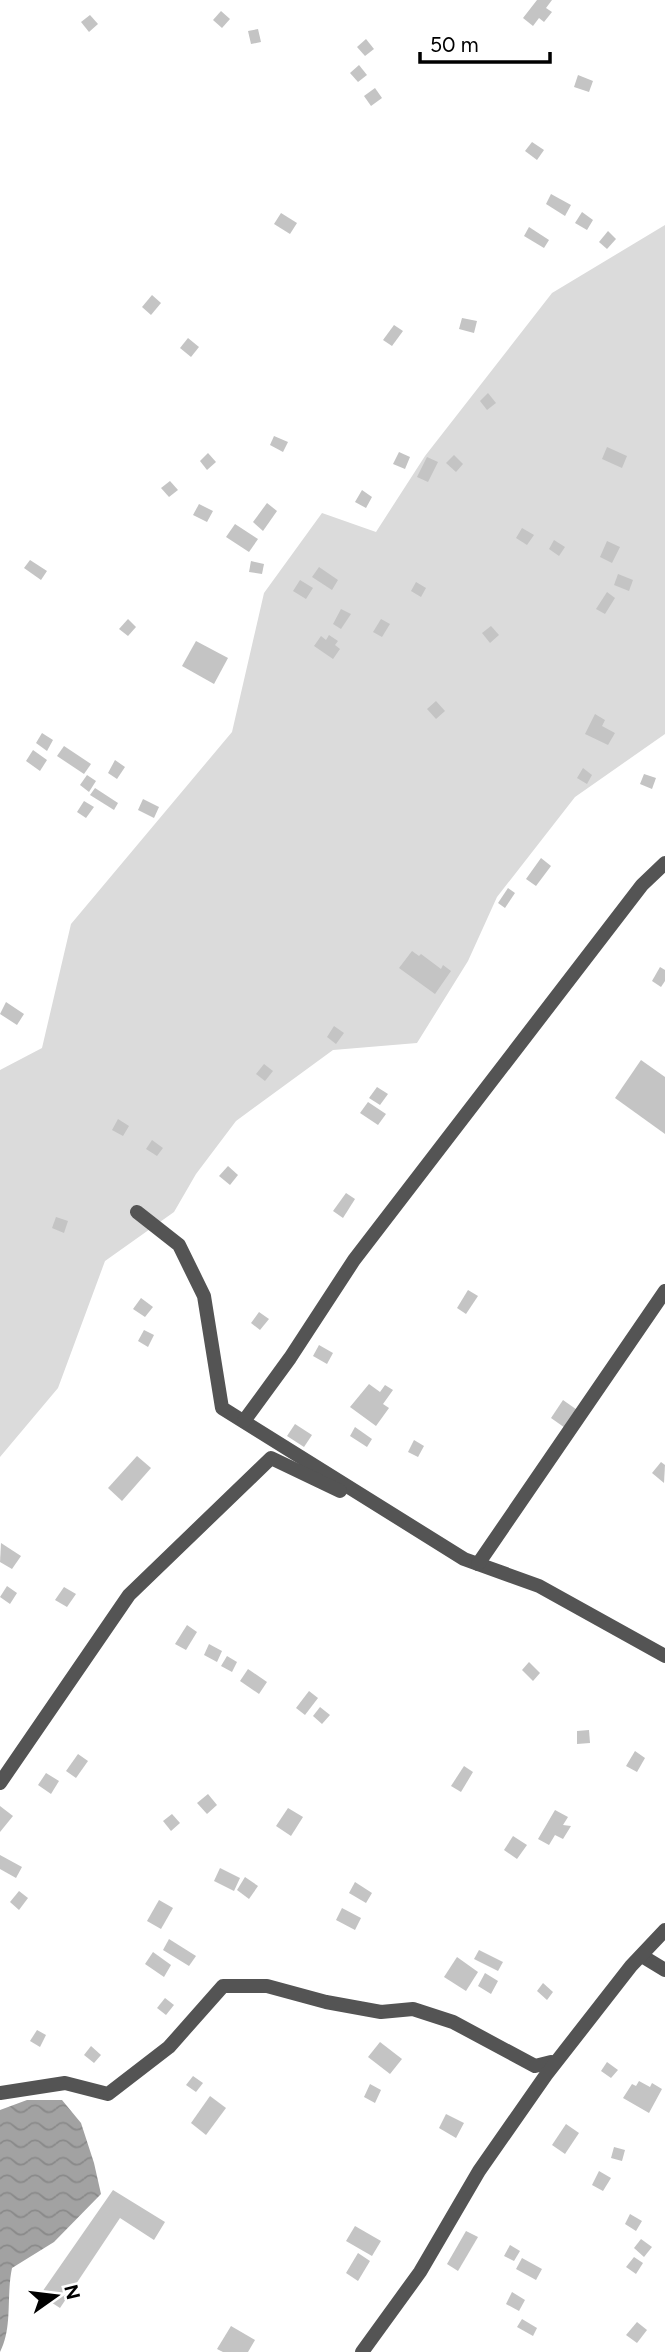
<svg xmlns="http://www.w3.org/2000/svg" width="665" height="2352" font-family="Figtree,sans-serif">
	<defs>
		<pattern id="water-waves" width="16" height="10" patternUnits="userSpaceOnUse" patternTransform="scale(1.75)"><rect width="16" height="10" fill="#a2a2a2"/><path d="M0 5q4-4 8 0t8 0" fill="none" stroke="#8a8a8a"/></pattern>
	</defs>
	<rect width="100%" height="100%" fill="#fff"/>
	<path fill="#dbdbdb" d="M665 225V734L575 797 497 897 468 961 417 1043 333 1050 236 1121 196 1174 174 1212 105 1261 58 1388 0 1457V1070L42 1048 71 924 232 732 264 593 322 513 376 532 425 456 552 293Z"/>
	<path fill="url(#water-waves)" d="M27 2100H62L81 2123 94 2163 101 2194 54 2242 12 2268C6 2296 13 2327 0 2352V2110Z"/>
	<g fill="#c4c4c4">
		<path d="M537 0H552L546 8 552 12 544 22 539 18 533 26 523 18Z"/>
		<path d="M221 11 230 19 222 28 213 20Z"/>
		<path d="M90 15 98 24 89 32 81 22Z"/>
		<path d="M258 29 261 42 251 44 248 31Z"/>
		<path d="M366 39 374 49 365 56 357 47Z"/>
		<path d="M359 65 367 75 358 82 350 73Z"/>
		<path d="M578 75 593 81 589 92 574 87Z"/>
		<path d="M375 88 382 98 371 106 364 96Z"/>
		<path d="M532 142 544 150 537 160 525 151Z"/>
		<path d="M551 194 571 205 565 216 546 204Z"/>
		<path d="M582 212 593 220 587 230 575 223Z"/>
		<path d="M281 213 297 223 290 234 274 224Z"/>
		<path d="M529 227 549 240 544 248 524 236Z"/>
		<path d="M608 231 616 239 607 249 599 242Z"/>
		<path d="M152 295 161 303 151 315 142 307Z"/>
		<path d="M462 318 477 321 474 333 459 329Z"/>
		<path d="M394 325 403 331 392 346 383 340Z"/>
		<path d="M188 338 199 347 191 357 180 348Z"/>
		<path d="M488 393 496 403 487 410 480 401Z"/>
		<path d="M274 436 288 442 283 452 270 445Z"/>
		<path d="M607 447 627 456 622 468 602 459Z"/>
		<path d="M399 452 410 457 405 469 393 464Z"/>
		<path d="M208 453 216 462 207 470 200 461Z"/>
		<path d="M454 455 463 464 456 472 446 463Z"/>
		<path d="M427 457 438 462 428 482 417 477Z"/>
		<path d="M170 481 178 490 169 497 161 488Z"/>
		<path d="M362 490 372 497 366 508 355 502Z"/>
		<path d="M267 503 277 511 263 531 253 522Z"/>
		<path d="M199 504 213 511 207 522 193 515Z"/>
		<path d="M235 524 258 539 249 552 226 537Z"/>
		<path d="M522 528 534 535 527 545 516 538Z"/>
		<path d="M554 540 565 547 559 556 549 549Z"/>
		<path d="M607 541 620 547 612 563 600 557Z"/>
		<path d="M30 560 47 571 41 580 24 568Z"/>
		<path d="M251 561 264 564 262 574 249 572Z"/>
		<path d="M319 567 338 580 332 590 312 577Z"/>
		<path d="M618 574 633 580 629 591 614 585Z"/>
		<path d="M300 580 313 588 306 599 293 591Z"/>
		<path d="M416 582 426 588 421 597 411 591Z"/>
		<path d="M607 592 615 598 605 614 596 609Z"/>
		<path d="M341 609 351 614 341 629 333 624Z"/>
		<path d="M128 619 136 627 128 636 119 629Z"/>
		<path d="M381 619 390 624 382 637 373 632Z"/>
		<path d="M491 626 499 635 490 643 482 633Z"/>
		<path d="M329 635 338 641 335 645 340 649 333 659 314 646 321 636 326 640Z"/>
		<path d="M196 641 228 658 214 684 182 666Z"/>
		<path d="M436 701 445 711 436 719 427 709Z"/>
		<path d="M595 714 605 720 602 726 615 733 608 745 585 734Z"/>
		<path d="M42 733 53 740 47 751 36 743Z"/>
		<path d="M64 746 91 764 84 774 57 756Z"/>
		<path d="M33 750 47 760 40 771 26 761Z"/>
		<path d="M115 760 125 767 117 779 108 773Z"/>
		<path d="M583 768 592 775 587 784 577 778Z"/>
		<path d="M644 774 656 778 652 789 640 784Z"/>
		<path d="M87 775 96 781 89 792 80 785Z"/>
		<path d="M95 788 118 803 114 810 90 795Z"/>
		<path d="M143 799 159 807 154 818 138 810Z"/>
		<path d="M84 801 94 807 86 818 77 812Z"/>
		<path d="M541 858 551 866 536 886 526 879Z"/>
		<path d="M508 888 515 893 505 908 498 903Z"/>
		<path d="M412 951 419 956 421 954 441 969 443 965 451 971 435 994 399 968Z"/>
		<path d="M660 967 665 970V981L661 987 652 981Z"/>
		<path d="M6 1002 24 1014 17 1025 0 1014Z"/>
		<path d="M334 1026 344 1033 336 1044 327 1037Z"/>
		<path d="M641 1060 665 1077V1134L615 1098Z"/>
		<path d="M264 1064 273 1071 265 1081 256 1074Z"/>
		<path d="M377 1087 388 1094 380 1105 369 1098Z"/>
		<path d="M368 1102 386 1114 378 1125 360 1113Z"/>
		<path d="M118 1119 129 1126 123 1136 112 1130Z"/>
		<path d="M152 1140 163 1148 157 1156 146 1149Z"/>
		<path d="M228 1166 238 1175 230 1185 219 1176Z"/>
		<path d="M346 1193 355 1199 343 1218 333 1211Z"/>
		<path d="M56 1217 68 1221 64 1233 52 1228Z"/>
		<path d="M468 1290 478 1296 466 1314 457 1308Z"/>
		<path d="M141 1298 153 1307 145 1317 133 1309Z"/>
		<path d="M259 1312 269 1319 260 1330 251 1323Z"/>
		<path d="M144 1330 154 1335 148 1347 138 1341Z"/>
		<path d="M319 1345 333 1353 327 1364 313 1356Z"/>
		<path d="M369 1384 380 1392 385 1385 393 1390 383 1404 389 1408 376 1426 350 1407Z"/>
		<path d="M563 1400 580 1412 568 1430 551 1418Z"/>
		<path d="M295 1424 312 1435 304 1447 287 1436Z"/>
		<path d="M355 1427 372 1439 367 1447 350 1436Z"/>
		<path d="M414 1440 424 1446 418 1457 408 1452Z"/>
		<path d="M137 1456 151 1468 122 1501 108 1488Z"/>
		<path d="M661 1462 665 1465 664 1483 652 1473Z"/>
		<path d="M1 1543 21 1556 12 1569 0 1562Z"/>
		<path d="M7 1586 17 1593 10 1604 0 1597Z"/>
		<path d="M64 1587 76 1594 67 1607 55 1600Z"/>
		<path d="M187 1625 197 1632 186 1650 175 1644Z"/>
		<path d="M209 1644 222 1651 217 1662 204 1655Z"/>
		<path d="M227 1656 237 1662 232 1672 221 1666Z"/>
		<path d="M529 1662 540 1673 533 1681 522 1670Z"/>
		<path d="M248 1669 267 1682 259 1694 240 1681Z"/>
		<path d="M309 1691 318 1698 305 1715 296 1708Z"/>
		<path d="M320 1707 330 1715 322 1724 313 1716Z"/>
		<path d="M589 1730 590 1743 577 1744V1731Z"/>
		<path d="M635 1751 645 1758 637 1772 626 1766Z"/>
		<path d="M78 1754 88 1761 76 1778 66 1771Z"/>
		<path d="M464 1766 473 1772 461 1792 451 1786Z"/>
		<path d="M46 1773 59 1781 51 1794 38 1785Z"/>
		<path d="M208 1794 217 1805 207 1814 197 1803Z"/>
		<path d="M0 1806 13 1816 0 1832Z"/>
		<path d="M288 1808 303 1817 291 1836 276 1826Z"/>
		<path d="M555 1810 568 1817 563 1825 571 1826 563 1839 555 1835 549 1845 538 1839Z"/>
		<path d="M172 1814 180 1823 171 1831 163 1821Z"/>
		<path d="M513 1836 527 1845 517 1859 504 1850Z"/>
		<path d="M0 1855 22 1867 16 1878 0 1869Z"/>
		<path d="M220 1868 240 1878 234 1891 214 1881Z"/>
		<path d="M245 1877 258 1886 249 1899 237 1890Z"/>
		<path d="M355 1882 372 1893 366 1903 349 1893Z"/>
		<path d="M19 1891 28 1898 19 1910 10 1902Z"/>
		<path d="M159 1900 173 1908 161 1929 147 1921Z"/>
		<path d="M342 1908 361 1918 355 1930 336 1920Z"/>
		<path d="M169 1939 196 1956 189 1966 163 1950Z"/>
		<path d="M479 1950 503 1962 498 1971 474 1959Z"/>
		<path d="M153 1952 171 1965 164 1977 145 1964Z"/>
		<path d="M457 1957 478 1972 466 1991 444 1977Z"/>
		<path d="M485 1973 498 1981 491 1994 478 1986Z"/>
		<path d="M543 1983 553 1992 547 2000 537 1991Z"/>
		<path d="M165 1998 174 2005 166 2015 157 2008Z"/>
		<path d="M37 2030 46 2035 40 2047 30 2041Z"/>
		<path d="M380 2042 402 2059 390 2074 368 2057Z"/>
		<path d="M91 2046 101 2055 94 2063 84 2055Z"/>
		<path d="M607 2062 618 2070 611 2078 601 2071Z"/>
		<path d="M193 2076 203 2083 196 2092 186 2085Z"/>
		<path d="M639 2081 650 2087 652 2083 662 2089 649 2113 623 2098 632 2084 636 2086Z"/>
		<path d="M370 2084 381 2090 375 2103 364 2097Z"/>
		<path d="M210 2096 226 2108 206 2135 191 2123Z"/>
		<path d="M446 2114 464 2123 456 2138 439 2128Z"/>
		<path d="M566 2124 579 2133 565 2154 552 2145Z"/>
		<path d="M614 2147 625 2150 622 2161 611 2158Z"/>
		<path d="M599 2171 611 2178 603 2191 592 2185Z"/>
		<path d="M113 2190 165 2222 154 2240 120 2218 60 2308 40 2295Z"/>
		<path d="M630 2214 642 2221 636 2231 625 2224Z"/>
		<path d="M355 2226 381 2241 372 2256 346 2241Z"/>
		<path d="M466 2231 478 2237 458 2271 447 2264Z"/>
		<path d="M641 2239 652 2247 644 2257 634 2248Z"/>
		<path d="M510 2245 520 2251 514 2261 504 2256Z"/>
		<path d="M358 2253 370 2261 358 2281 346 2273Z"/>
		<path d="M634 2257 643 2263 636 2274 626 2267Z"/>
		<path d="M522 2258 542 2269 536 2280 516 2269Z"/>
		<path d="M512 2292 525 2300 519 2311 506 2304Z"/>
		<path d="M522 2319 537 2328 533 2336 517 2327Z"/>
		<path d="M637 2322 647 2330 637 2343 626 2335Z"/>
		<path d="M231 2326 255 2340 248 2352H223L217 2349Z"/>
	</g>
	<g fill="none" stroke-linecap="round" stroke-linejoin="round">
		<g stroke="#545454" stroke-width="14">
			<path d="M137 1212 179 1245 204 1296 222 1408 464 1559 539 1586 665 1656"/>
			<path d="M244 1421 290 1358 354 1260 642 885 665 863"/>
			<path d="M478 1564 665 1291"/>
			<path d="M0 1783 129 1595 271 1458 340 1491"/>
			<path d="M642 1956 665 1970"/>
			<path d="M0 2093 65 2083 108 2094 169 2047 223 1986H267L326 2002 381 2012 413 2009 453 2022 535 2066 551 2062"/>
			<path d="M362 2352 420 2272 479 2171 546 2075 631 1966 665 1930"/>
		</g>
	</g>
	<g transform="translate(56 2296) rotate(76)" stroke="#ffffff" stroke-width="5" paint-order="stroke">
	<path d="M0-5L12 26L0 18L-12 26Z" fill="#000000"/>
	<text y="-10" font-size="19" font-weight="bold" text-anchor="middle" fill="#000000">N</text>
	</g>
	<path d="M420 52v10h130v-10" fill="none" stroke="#000000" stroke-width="3.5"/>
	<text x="430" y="52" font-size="21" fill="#000000" stroke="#ffffff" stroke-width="5" paint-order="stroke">50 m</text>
</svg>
